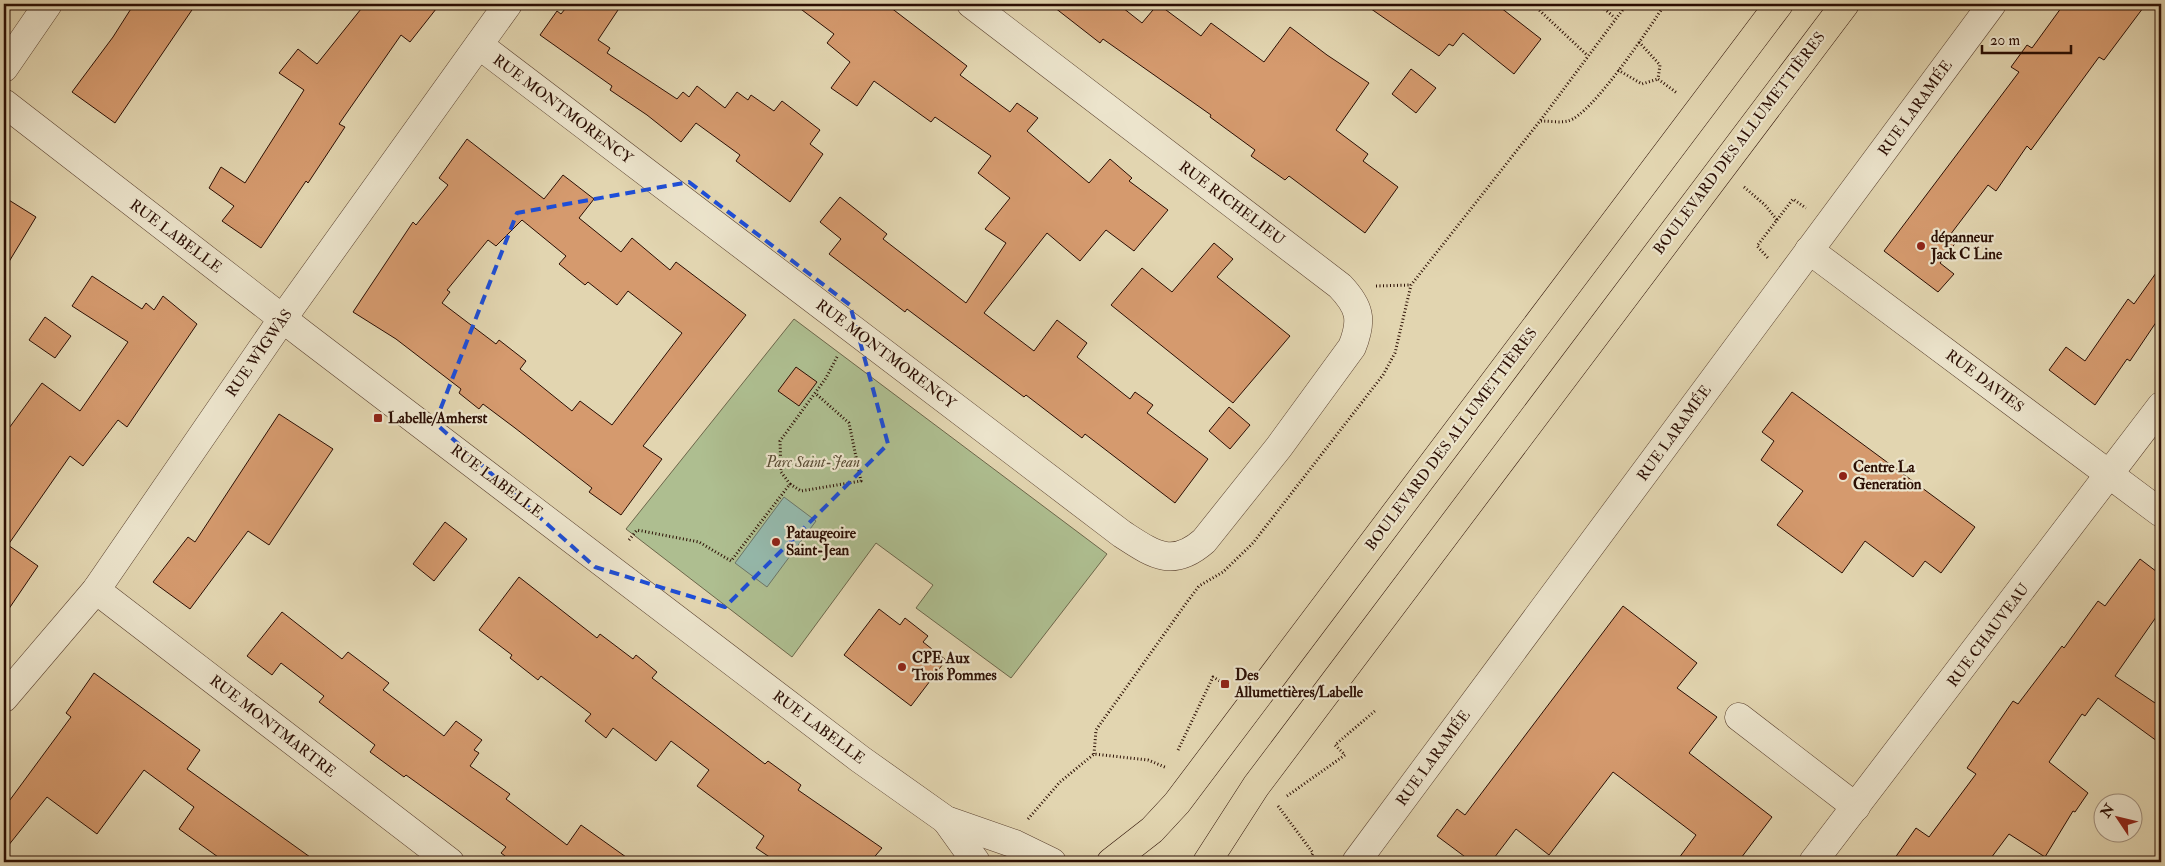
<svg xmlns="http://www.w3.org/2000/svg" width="2165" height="866" font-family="'IM FELL Double Pica',serif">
	<rect width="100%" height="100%" fill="#e2d5b0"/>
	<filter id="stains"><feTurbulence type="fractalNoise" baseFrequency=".004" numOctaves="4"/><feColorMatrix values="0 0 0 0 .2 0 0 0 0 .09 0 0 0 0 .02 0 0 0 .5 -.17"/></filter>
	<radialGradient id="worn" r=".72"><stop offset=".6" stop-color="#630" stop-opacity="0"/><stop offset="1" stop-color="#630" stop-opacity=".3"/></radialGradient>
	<path fill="#aebe90" stroke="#6c664a" d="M794 319 1107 554 1011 678 916 608 933 585 876 543 792 657 626 529Z"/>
	<path fill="#95b9ac" stroke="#6b7568" d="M784 497 816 521 767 587 735 563Z"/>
	<g fill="#d59a6e" stroke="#2b0e03" fill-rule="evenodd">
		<path d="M134 4H196L115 123 72 92 113 37Z"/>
		<path d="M365 4H440L410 42 401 35 339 124 345 127 308 183 306 181 261 248 222 221 234 206 209 188 221 167 245 183 304 90 279 73 298 49 317 64Z"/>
		<path d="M569 4H622L598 40 610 48 607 53 677 99 683 92 689 97 697 86 725 108 737 92 748 100 751 95 774 111 782 101 820 130 810 144 823 154 790 202 736 161 740 155 696 123 681 142 647 115 610 90 612 86 540 35 557 11 561 14Z"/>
		<path d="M794 4H886L967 66 960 75 1010 112 1017 103 1038 118 1027 131 1089 183 1110 159 1132 178 1129 181 1168 210 1134 251 1106 230 1080 261 1047 233 984 313 1034 351 1057 320 1087 343 1077 357 1130 399 1135 392 1153 405 1147 413 1208 459 1175 503 1085 434 1082 438 1026 395 1024 397 907 309 905 312 829 254 841 239 820 222 840 197 887 234 883 239 966 303 1006 243 985 229 1010 198 978 173 991 156 935 117 931 122 874 81 857 106 831 88 850 62 827 43 834 34Z"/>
		<path d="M1050 4H1118L1142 23 1158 4 1201 36 1211 23 1264 62 1290 27 1327 55 1369 83 1336 130 1368 154 1363 161 1398 187 1365 233 1289 176 1285 180 1251 156 1255 150 1210 117 1211 115 1103 39 1100 43Z"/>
		<path d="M1364 4H1496L1541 39 1514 74 1463 33 1453 46 1449 44 1439 56Z"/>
		<path d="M2064 4H2146L2104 60 2099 57 2031 150 2027 146 1996 191 1988 185 1950 235 1957 241 1940 263 1954 274 1938 292 1884 251 2019 72 2011 67 2027 45 2032 48Z"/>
		<path d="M1411 69 1436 88 1416 113 1392 94Z"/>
		<path d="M467 139 544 199 563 175 594 199 579 218 621 252 632 238 670 270 676 262 746 315 643 446 662 459 621 515 589 492 592 488 515 428 483 404 479 409 459 393 461 389 396 339 353 312 413 222 416 225 448 185 439 178ZM522 220 566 256 559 264 585 285 588 282 617 305 628 291 682 333 612 425 580 401 572 411 520 369 526 361 499 340 496 344 442 303 450 292 447 290 488 240 496 246Z"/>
		<path d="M4 197 36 217 4 270Z"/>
		<path d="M1214 243 1233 259 1217 277 1290 336 1233 403 1111 305 1142 268 1172 292Z"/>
		<path d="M2161 266V315L2130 361 2127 359 2095 405 2049 370 2066 347 2085 361 2128 299 2134 304Z"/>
		<path d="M92 276 142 309 146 303 154 310 163 296 197 324 127 427 118 420 83 466 70 456 8 545 38 566 4 616V435L42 383 80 411 128 342 72 306Z"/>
		<path d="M45 317 71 336 55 358 29 340Z"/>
		<path d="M796 367 817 382 799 406 778 391Z"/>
		<path d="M1792 392 1975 527 1941 573 1925 561 1913 577 1865 541 1842 573 1777 525 1803 491 1761 460 1774 441 1762 432Z"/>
		<path d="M1229 407 1250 425 1230 449 1209 431Z"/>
		<path d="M279 414 333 449 269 545 248 531 190 609 153 582 188 537 195 542Z"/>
		<path d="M445 522 467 539 434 581 413 564Z"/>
		<path d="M2140 559 2161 575V610L2115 676 2161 707V744L2098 698 2085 716 2082 714 2049 762 2088 793 2075 812 2073 811 2045 857 2009 834 1988 862H1892L1916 828 1929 837 1976 774 1967 768 2013 701 2018 704 2062 646 2064 648 2098 601 2105 606Z"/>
		<path d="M519 577 597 638 600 634 633 659 636 655 657 672 652 678 765 764 768 761 801 785 798 790 882 848 870 862H777L756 848 764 836 697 786 709 770 671 741 656 761 613 728 606 738 585 721 591 714 541 676 538 680 510 658 512 655 479 630Z"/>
		<path d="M1623 606 1697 663 1677 688 1717 717 1689 753 1772 817 1738 862H1676L1696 835 1613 772 1549 855 1516 829 1491 862H1472L1437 836 1457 809 1465 815Z"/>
		<path d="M879 609 900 625 905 618 928 636 923 642 946 660 911 706 844 655Z"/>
		<path d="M282 612 342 659 348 652 389 683 383 690 444 736 456 721 482 740 474 750 479 753 470 766 510 794 506 799 567 845 581 825 633 862H513L501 853 506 847 406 775 404 777 370 752 375 745 319 702 324 696 281 663 272 675 247 656Z"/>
		<path d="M94 673 200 750 187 769 317 862H225L179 829 194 807 144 770 97 834 47 797 4 851V808L71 717 66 713Z"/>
	</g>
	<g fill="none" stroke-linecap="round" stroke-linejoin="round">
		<g stroke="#59402e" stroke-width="29">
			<g id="minor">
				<path d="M479 45 1122 534C1153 554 1172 569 1204 541L1279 447 1352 347C1363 320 1360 307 1340 286L971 4"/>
				<path d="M4 68 48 4"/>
				<path d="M4 103 305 336 860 759 946 820 1015 844 1052 862"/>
				<path d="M1809 250 2161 513"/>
				<path d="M96 590 450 862"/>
				<path d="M4 698 96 590 283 318 508 4"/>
				<path d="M1739 717 1856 807"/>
				<path d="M946 820 976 862"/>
				<path d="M1356 862 1992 4"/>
				<path d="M1813 862 2161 406"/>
			</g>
		</g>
		<g stroke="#2b0e03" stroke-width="29">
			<g id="major">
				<path d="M1111 862 1152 830 1177 803 1779 4"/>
				<path d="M1207 862 1256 786 1845 4"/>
			</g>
		</g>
		<g stroke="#2b0e03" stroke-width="3" stroke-dasharray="1 2.5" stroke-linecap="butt">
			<path d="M1537 4 1538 9 1587 55"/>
			<path d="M1599 4 1615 18"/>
			<path d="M1639 42 1660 65 1658 79 1677 93"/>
			<path d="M1618 70 1642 84 1658 79"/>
			<path d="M1541 121C1549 121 1560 123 1568 121 1592 115 1650 27 1665 4"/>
			<path d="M1744 187 1765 205 1777 220 1757 246 1768 258"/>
			<path d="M1777 220 1793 199 1806 208"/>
			<path d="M1376 286 1411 285"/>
			<path d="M790 484 801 491 861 481 849 423 815 393"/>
			<path d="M629 540 637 530 699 542 731 561 790 484 781 472 780 441 826 378 838 355"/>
			<path d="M1178 750 1213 677 1225 684"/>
			<path d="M1094 754 1096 730 1187 602 1199 586 1223 572 1253 543 1383 375 1395 353 1411 285 1540 121 1627 4"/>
			<path d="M1287 796 1345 755 1335 745 1376 710"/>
			<path d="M1278 806 1313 853 1308 862"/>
			<path d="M1028 819 1060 782 1094 754 1148 760 1167 768"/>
		</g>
		<use href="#minor" stroke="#ece4cc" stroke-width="28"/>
		<use href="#major" stroke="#e2d5b0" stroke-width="28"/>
	</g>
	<path fill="none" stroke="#1d4ed8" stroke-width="4" stroke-dasharray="10 6" stroke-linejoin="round" d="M689 182 850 305 888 444 725 607 595 567 435 423 517 213Z"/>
	<g fill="#8f2418" stroke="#ece4cc" stroke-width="2">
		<circle cx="1921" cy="246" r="5"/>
		<rect x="373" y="413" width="10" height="10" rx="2.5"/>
		<circle cx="1843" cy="476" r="5"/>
		<circle cx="776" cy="542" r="5"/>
		<circle cx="902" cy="667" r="5"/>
		<rect x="1220" y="679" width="10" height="10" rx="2.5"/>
	</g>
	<g text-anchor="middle" stroke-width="4.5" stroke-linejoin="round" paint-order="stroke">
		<g font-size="15" fill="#2b0e03" stroke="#ece4cc">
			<text transform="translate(1915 108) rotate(-54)" y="5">RUE LARAMÉE</text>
			<text transform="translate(563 109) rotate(37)" y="5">RUE MONTMORENCY</text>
			<text transform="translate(1739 143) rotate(-53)" y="5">BOULEVARD DES ALLUMETTIÈRES</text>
			<text transform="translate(1232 203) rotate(37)" y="5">RUE RICHELIEU</text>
			<text transform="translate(176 236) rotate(37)" y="5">RUE LABELLE</text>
			<text transform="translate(259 353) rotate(-55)" y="5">RUE WÌGWÀS</text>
			<text transform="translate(886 354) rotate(37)" y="5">RUE MONTMORENCY</text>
			<text transform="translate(1985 381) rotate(37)" y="5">RUE DAVIES</text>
			<text transform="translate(1674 433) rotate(-54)" y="5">RUE LARAMÉE</text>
			<text transform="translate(1451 439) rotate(-53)" y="5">BOULEVARD DES ALLUMETTIÈRES</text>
			<text transform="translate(497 481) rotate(37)" y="5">RUE LABELLE</text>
			<text transform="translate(1988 635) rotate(-53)" y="5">RUE CHAUVEAU</text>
			<text transform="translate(273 726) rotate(38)" y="5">RUE MONTMARTRE</text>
			<text transform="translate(819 727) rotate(37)" y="5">RUE LABELLE</text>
			<text transform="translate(1433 758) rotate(-54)" y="5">RUE LARAMÉE</text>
		</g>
		<g font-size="15" font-weight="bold" fill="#2b0e03" stroke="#ece4cc" text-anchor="start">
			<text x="1931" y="242">dépanneur<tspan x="1931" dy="17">Jack C Line</tspan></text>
			<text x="388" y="423">Labelle/Amherst</text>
			<text x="1853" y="472">Centre La<tspan x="1853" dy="17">Generation</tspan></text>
			<text x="786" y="538">Pataugeoire<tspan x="786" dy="17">Saint-Jean</tspan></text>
			<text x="912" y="663">CPE Aux<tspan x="912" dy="17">Trois Pommes</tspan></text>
			<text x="1235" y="680">Des<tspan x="1235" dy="17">Allumettières/Labelle</tspan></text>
		</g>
		<g font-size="15" font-style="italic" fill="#594c34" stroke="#ece4cc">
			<text x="813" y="467">Parc Saint-Jean</text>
		</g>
	</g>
	<rect width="2165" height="866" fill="none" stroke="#e2d5b0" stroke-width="20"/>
	<rect x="5" y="5" width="2155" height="856" fill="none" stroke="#2b0e03" stroke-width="2.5"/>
	<rect x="10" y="10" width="2145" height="846" fill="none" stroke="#2b0e03"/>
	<g transform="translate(2118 818) rotate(305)"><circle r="24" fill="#ece4cc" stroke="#9f8e7c"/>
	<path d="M0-4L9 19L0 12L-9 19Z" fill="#8f2418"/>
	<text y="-8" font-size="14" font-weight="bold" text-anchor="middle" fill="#2b0e03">N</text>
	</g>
	<path d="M1982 45v8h89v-8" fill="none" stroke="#2b0e03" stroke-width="2.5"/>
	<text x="1990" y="45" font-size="15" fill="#2b0e03" stroke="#ece4cc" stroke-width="4" paint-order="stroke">20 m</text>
	<rect width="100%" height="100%" filter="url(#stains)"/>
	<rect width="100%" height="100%" fill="url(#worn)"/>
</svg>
